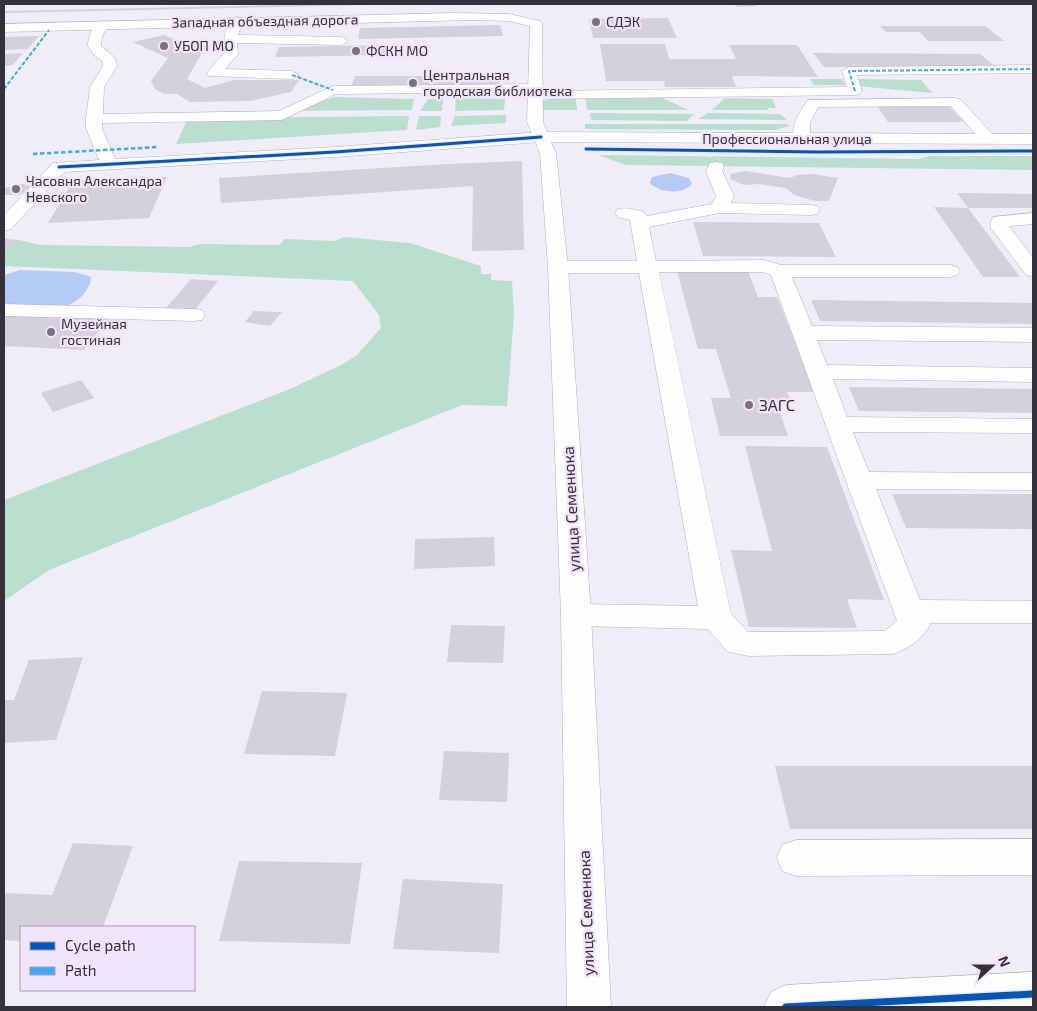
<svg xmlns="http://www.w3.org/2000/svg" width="1037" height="1011" font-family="'Exo 2',sans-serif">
	<rect width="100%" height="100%" fill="#f0ecf8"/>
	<g fill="#badfcf">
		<path d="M810 79H842L846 85 857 79 921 80 932 93 845 85H814Z"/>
		<path d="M336 97 414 99 412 110 289 111Z"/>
		<path d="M585 97 663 98 688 110H587Z"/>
		<path d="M456 98 505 99 504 110 455 111Z"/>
		<path d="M725 98 772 99 776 108H768V110H712Z"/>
		<path d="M428 99H443L442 111H420Z"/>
		<path d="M550 99H576L577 110H542L541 102Z"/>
		<path d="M590 113 694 114 687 121 591 120Z"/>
		<path d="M708 113 776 114 781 115 787 120 698 119Z"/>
		<path d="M506 115V123L451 126 455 116Z"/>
		<path d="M409 116 407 130 176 144 188 118Z"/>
		<path d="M419 116H441L440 127 416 130Z"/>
		<path d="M585 124H788L789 126 776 130 585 129Z"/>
		<path d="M598 155 919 159 929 156H1033V170L626 165Z"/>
		<path d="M344 237 410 243 481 266V274H491V280L512 281 514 315 507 406 462 405 49 570 4 601V500L290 389 341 365 356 356 381 328 379 315 353 281 4 266V250L19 240 40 245 189 247 200 244 280 245 284 239 335 241Z"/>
	</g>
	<g fill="#b5cbf6">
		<path d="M670 173 689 178 692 184C683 195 659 193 650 183L652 177Z"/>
		<path d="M20 270 75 272 91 277C91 284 87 290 83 295 63 316 30 310 4 309V275Z"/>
	</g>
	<g fill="#d5d1dc">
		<path d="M733 4H753L757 6 738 7Z"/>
		<path d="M668 18 677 38H593L589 19Z"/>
		<path d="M500 25 503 36 358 39 360 28Z"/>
		<path d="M880 26H985L1004 41H928L920 32H886Z"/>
		<path d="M164 35 203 51 187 79 205 88 234 80H299L291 92 250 101 190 102 177 94H164L155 89 151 81 168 58 133 42Z"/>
		<path d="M39 36 28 49 4 50V37Z"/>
		<path d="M600 44H665L669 59H736L729 45H797L818 77 732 76 736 87H665L664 81H606Z"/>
		<path d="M391 45 390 55 275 57 279 47Z"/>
		<path d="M23 53 13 65 4 66V54Z"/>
		<path d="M813 53 980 54 996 67H824Z"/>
		<path d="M355 76H500V86L351 87Z"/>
		<path d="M877 106 950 107 964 122H888Z"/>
		<path d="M522 161 524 250 472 251 473 186 221 203 219 178 448 164Z"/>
		<path d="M746 171 790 178 797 175 813 174 838 178 829 201H815L794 195 786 188 759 184 744 185 730 179 731 174Z"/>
		<path d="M167 177 149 218 48 223 73 181Z"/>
		<path d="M23 184 30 186 28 191 18 195H4V188Z"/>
		<path d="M957 193 1033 194V208H968Z"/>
		<path d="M934 207 968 208 1020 277H983Z"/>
		<path d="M693 222 819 223 836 257 703 256Z"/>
		<path d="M4 238 8 239 19 240 4 250Z"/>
		<path d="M677 271H748L758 297H777L815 392H787L790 399H775L788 436H720L711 398H731L716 349H698Z"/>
		<path d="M191 279 218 281 195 310 166 308Z"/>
		<path d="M811 300 1033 303V324L820 321Z"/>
		<path d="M254 311 276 312H282L270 326 245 322Z"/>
		<path d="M4 313 109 318 84 350 4 346Z"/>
		<path d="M81 380 94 398 53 412 41 393Z"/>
		<path d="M849 387 1033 389V413L859 411Z"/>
		<path d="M745 446 827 447 884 600 847 599 857 628 749 627 731 550 772 551Z"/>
		<path d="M892 494H1033V529L906 528Z"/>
		<path d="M494 537 495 566 414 569 415 539Z"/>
		<path d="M451 625 505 626 503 663 447 662Z"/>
		<path d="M83 657 56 740 4 743V700H14L29 660Z"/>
		<path d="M262 691 347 693 335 756 244 754Z"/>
		<path d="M444 751 509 753 507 802 439 800Z"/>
		<path d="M775 766H1033V829H790Z"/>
		<path d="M73 843 133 846 103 927H21V941L4 940V893L52 895Z"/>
		<path d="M239 861 362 863 350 944 219 941Z"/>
		<path d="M403 879 503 884 499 953 393 949Z"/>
	</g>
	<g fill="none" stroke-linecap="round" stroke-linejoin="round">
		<g stroke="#b4b0ba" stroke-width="1">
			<g id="minor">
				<path d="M237 17 243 21 238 35 342 37 348 41 342 45 237 43 238 54 225 69 292 71 299 75 292 79 209 76 207 73 224 53C224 43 224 21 237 17Z"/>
				<path d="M102 21 108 25 102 37 101 46 115 58 117 66 104 87 103 114 279 111 333 86 536 84 541 85 543 88 541 91 847 87 842 71 849 67 1033 65V73L857 75 862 91 860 94 855 95 535 99 530 98 528 95 530 92 336 94 282 120 102 123V128L115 159 335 147 541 132 547 134 549 137 547 140 541 142 335 157 64 172 11 229 4 231V215L53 163 99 160 86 128V119L90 87 103 66V62L94 55 88 46C88 37 93 23 102 21Z"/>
				<path d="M955 98 960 99 995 137 997 140 995 143H983L951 106 818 107 810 123V139L808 142H796C788 129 800 111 808 100Z"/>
				<path d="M716 162 722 163 724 167 722 171 734 196 731 203 811 205 817 206 820 210 817 214 811 215 719 213 649 227 656 261 764 260 781 265H950L957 267 960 271 957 275 950 277H792L812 326 1033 328V342L817 340 827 365 1033 368V382L833 379 847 417 1033 419V433L853 432 869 472 1033 473V490L876 489 920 600 1033 601V623H929L930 625C922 639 908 649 893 654L749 656 728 652 708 629 576 626 565 623 561 615 565 607 576 604 698 606 639 273H558L551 271 548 267 551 263 558 261H637L630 220 618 217 615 213 618 209C627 207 635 210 644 212L647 216 712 204 716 196 706 171 710 163ZM659 272H763L771 275 897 621 885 631 748 632 731 614Z"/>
				<path d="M1033 213V224L1009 226 1033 258V277L1026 275 991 228V221L993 217Z"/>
				<path d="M4 304 194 309 202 310 205 315 202 320 194 321 4 316Z"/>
				<path d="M1033 839V875L796 876 782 871 777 858 782 845 796 840Z"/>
				<path d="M1033 972V1007H764L771 992 786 985Z"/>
			</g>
		</g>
		<g stroke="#b4b0ba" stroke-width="1">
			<path id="major" d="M453 13 509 14 540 21 542 24 543 122 547 132 1033 134V144L551 142 556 153 568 267 591 615 611 1007H567L561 615 548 267 540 153 527 122 530 26 509 21 473 20 4 32V24Z"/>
		</g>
		<use href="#minor" fill="#fdfcfe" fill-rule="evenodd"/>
		<use href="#major" fill="#fdfcfe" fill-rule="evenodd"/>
		<path stroke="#d5d3d8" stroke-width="2" d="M4 12 368 4"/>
		<g stroke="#3fa9f5" stroke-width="2" stroke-dasharray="4 2" stroke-linecap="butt">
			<path d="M292 75 333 90"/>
			<path d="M4 89 49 30"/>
			<path d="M855 91 849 71 1033 69"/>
		</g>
		<path stroke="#3fa9f5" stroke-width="2.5" stroke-dasharray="4.5 2.5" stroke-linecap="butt" d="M33 154 158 147"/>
		<g stroke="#efe6fe" stroke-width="5">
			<g id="cycleway-far1">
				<path d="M586 149 817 152 1033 151"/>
				<path d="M59 167 335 152 541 137"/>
			</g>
		</g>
		<g stroke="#efe6fe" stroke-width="10">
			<path id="cycleway" d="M786 1007 1033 994"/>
		</g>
		<use href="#cycleway-far1" stroke="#0057b8" stroke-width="3"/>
		<use href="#cycleway" stroke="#0057b8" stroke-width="7"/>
	</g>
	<g fill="#76727e" stroke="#efe6fe" stroke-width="2">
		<circle cx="596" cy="22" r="5"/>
		<circle cx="164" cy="46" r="5"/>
		<circle cx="356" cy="51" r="5"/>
		<circle cx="413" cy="83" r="5"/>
		<circle cx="16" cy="189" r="5"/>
		<circle cx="51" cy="332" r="5"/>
		<circle cx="749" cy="405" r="5"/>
	</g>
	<g text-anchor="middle" stroke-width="4.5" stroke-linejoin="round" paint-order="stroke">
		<g font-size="14" fill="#34303c" stroke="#efe6fe">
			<text transform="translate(265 21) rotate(-1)" y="5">Западная объездная дорога</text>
			<text x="787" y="144">Профессиональная улица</text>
		</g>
		<g font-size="14" fill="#34303c" stroke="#efe6fe" text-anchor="start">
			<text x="606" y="27">СДЭК</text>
			<text x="174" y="51">УБОП МО</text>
			<text x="366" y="56">ФСКН МО</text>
			<text x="423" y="80">Центральная<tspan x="423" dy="16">городская библиотека</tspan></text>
			<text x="26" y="186">Часовня Александра<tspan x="26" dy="16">Невского</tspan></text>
			<text x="61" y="329">Музейная<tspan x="61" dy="16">гостиная</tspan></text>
		</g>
		<g font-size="16" fill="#34303c" stroke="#efe6fe" text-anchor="start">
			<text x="759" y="411">ЗАГС</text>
		</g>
		<g font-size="16" fill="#34303c" stroke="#efe6fe">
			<text transform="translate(571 509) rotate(-93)" y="6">улица Семенюка</text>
			<text transform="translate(586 913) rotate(-92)" y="6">улица Семенюка</text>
		</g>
	</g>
	<rect width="1037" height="1011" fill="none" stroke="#34303c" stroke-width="10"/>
	<rect x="20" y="926" width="175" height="65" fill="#efe6fe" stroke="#a49db0"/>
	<rect x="30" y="942" width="25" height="8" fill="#0057b8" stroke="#a49db0"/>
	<text x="65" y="951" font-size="15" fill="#34303c">Cycle path</text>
	<rect x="30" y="967" width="25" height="8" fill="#3fa9f5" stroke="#a49db0"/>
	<text x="65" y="976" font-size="15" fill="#34303c">Path</text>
	<g transform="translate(992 966) rotate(69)" stroke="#efe6fe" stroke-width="4" paint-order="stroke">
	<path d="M0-4L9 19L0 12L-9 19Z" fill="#34303c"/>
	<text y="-8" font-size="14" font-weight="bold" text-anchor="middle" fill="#34303c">N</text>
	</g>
</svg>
